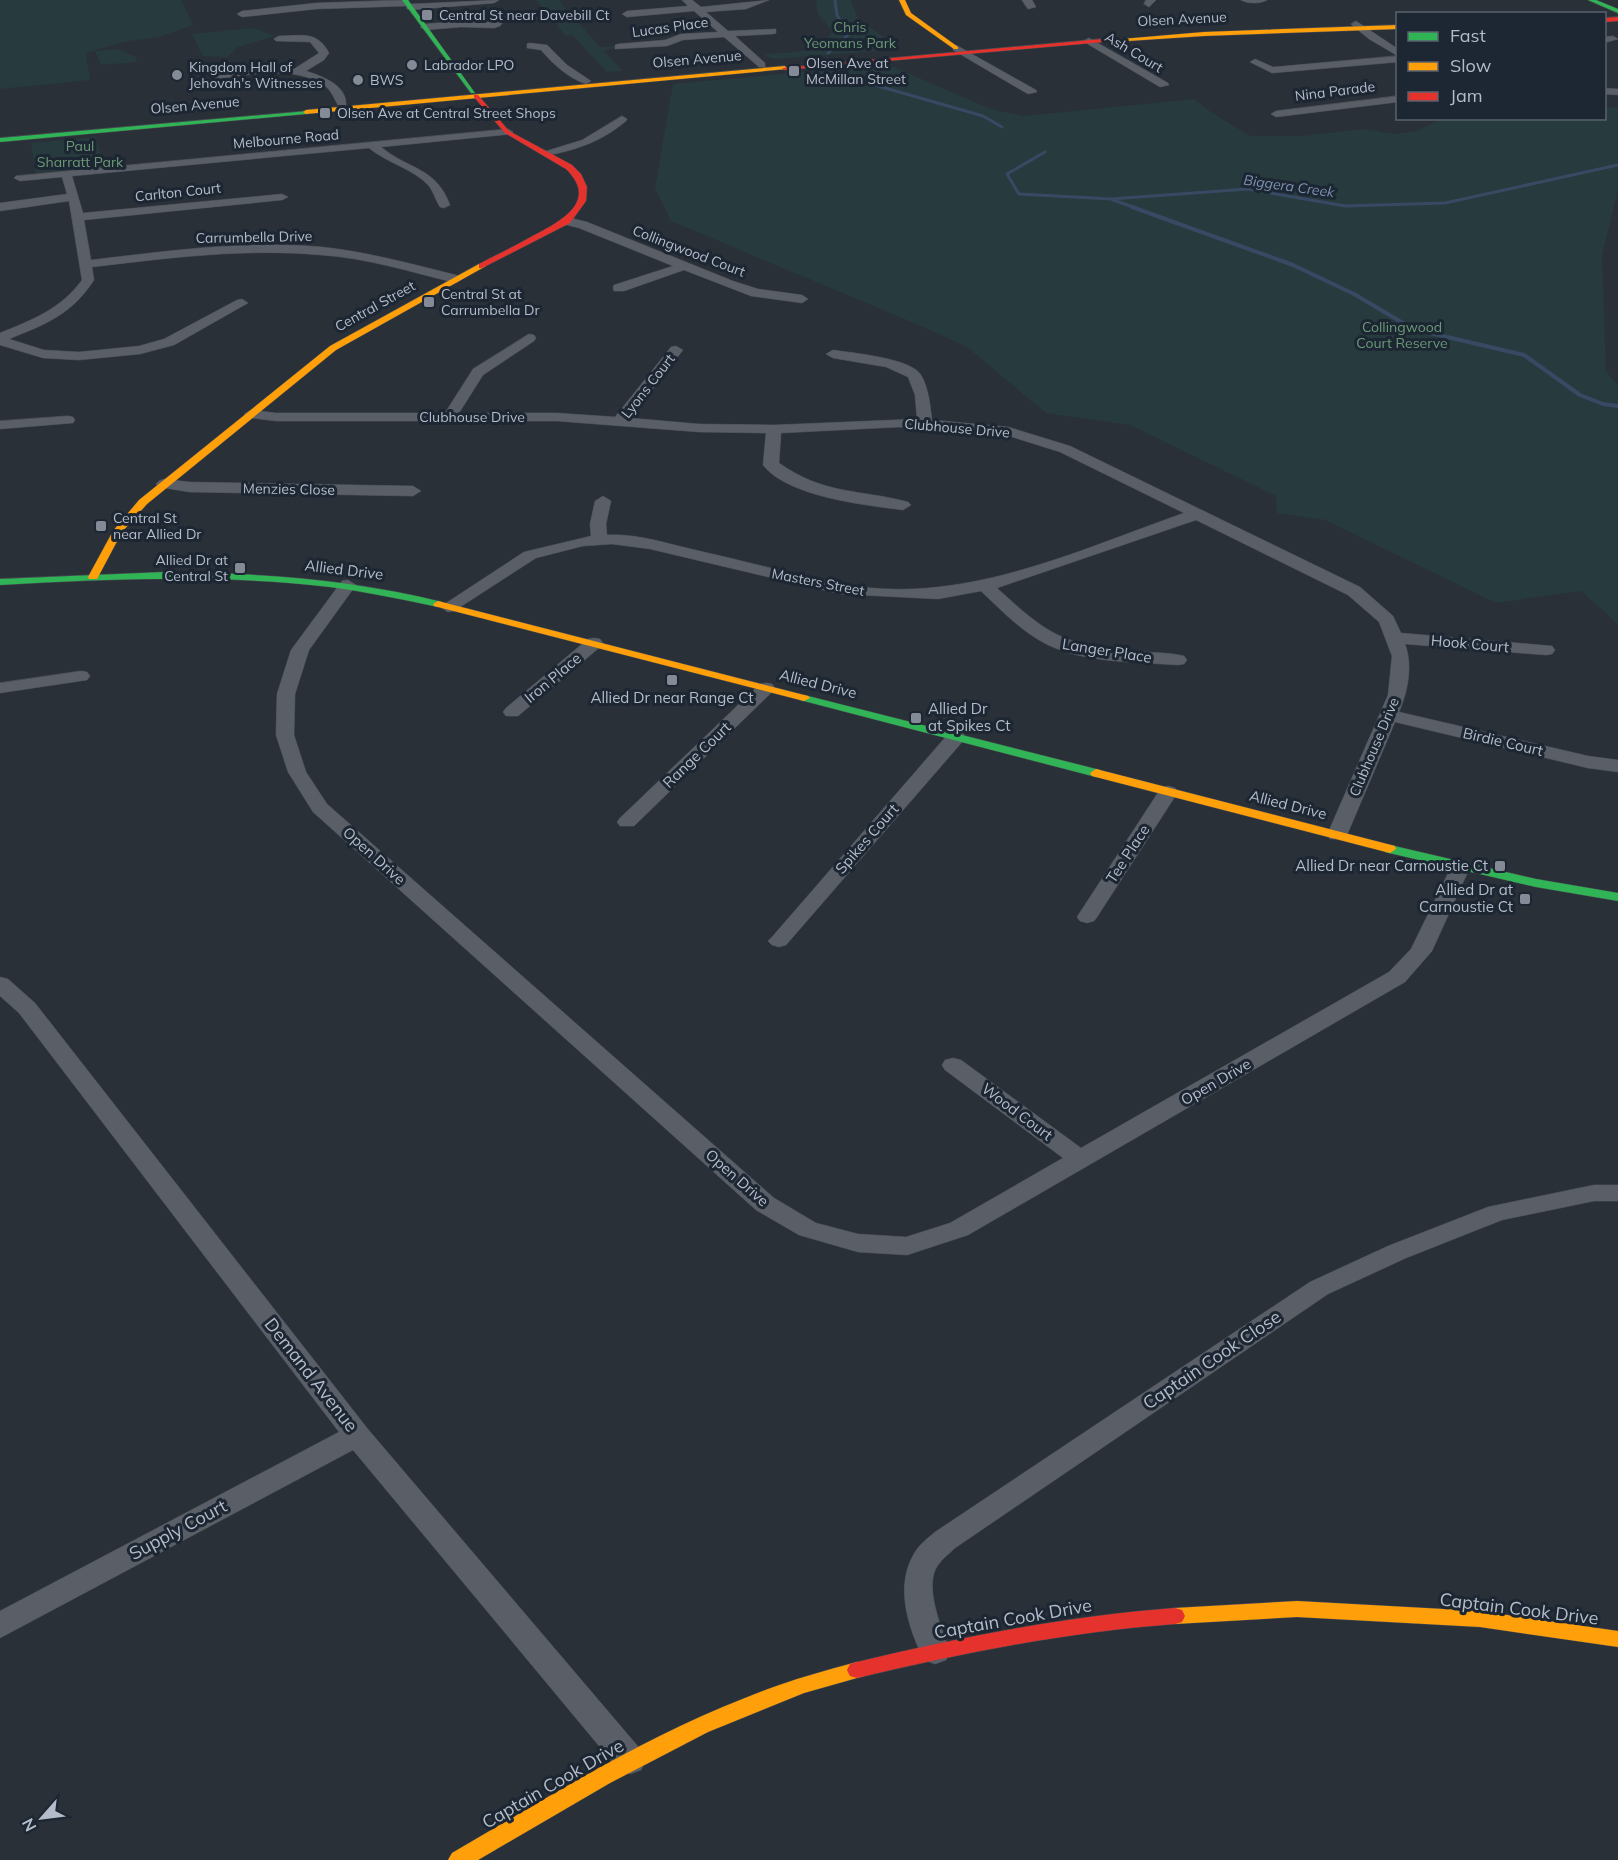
<svg xmlns="http://www.w3.org/2000/svg" width="1618" height="1860" font-family="Mulish,sans-serif">
	<rect width="100%" height="100%" fill="#2a3038"/>
	<g fill="#273a3e">
		<path d="M0 0H181L193 25 159 37 124 42 86 53 90 80 0 89Z"/>
		<path d="M536 0H559L571 17 609 14 611 16 576 20 600 47 614 46 615 48 603 51 623 71 607 72 572 35 566 36Z"/>
		<path d="M816 0H851L857 17 899 49 776 59 770 58 764 54C787 52 820 55 832 31L818 14Z"/>
		<path d="M253 28 275 36 238 47 227 57 203 56 192 34Z"/>
		<path d="M119 49 136 57 137 62 101 65 95 51Z"/>
		<path d="M887 64 993 110 1024 116 1194 99 1208 110 1250 136H1302L1363 129 1394 134 1417 131 1441 119 1604 118 1605 108 1618 107V189L1602 256 1606 371 1618 385V624L1581 591 1496 603 1325 520 1277 513 1276 496 1130 425 1046 413 967 347 919 325 671 221 655 188 673 84Z"/>
		<path d="M96 137 104 167 36 173 31 143Z"/>
	</g>
	<g fill="none" stroke-linecap="round" stroke-linejoin="round">
		<g stroke="#384963" stroke-width="3">
			<path d="M828 53 848 35 837 15 835 0"/>
			<path d="M836 69 850 78 983 116 1002 127"/>
			<path d="M1045 152 1007 174 1019 194 1111 199 1248 189 1345 206 1445 203 1618 165"/>
			<path d="M1113 200 1136 208"/>
		</g>
		<path stroke="#384963" stroke-width="4" d="M1132 207 1293 265 1354 294 1413 329 1524 355 1580 395 1603 404 1618 406"/>
		<g stroke="#484c53" stroke-width="1">
			<g id="street">
				<path d="M407 0 411 4 499 0 494 3 410 10 407 9 406 6 316 9 242 17 237 14 242 11 316 3Z"/>
				<path d="M682 0H692L701 7 769 0 746 9 706 12 728 31 776 29V33L773 34 735 36 765 63V67H759L724 37 683 40 667 46 615 49V45L618 44 665 40 681 34 718 32 694 11 627 17 622 14 627 11 688 6Z"/>
				<path d="M1022 0H1032L1036 7 1028 9Z"/>
				<path d="M1146 0H1156L1149 7 1144 4Z"/>
				<path d="M1241 0H1267C1261 4 1247 4 1241 0Z"/>
				<path d="M503 13 508 16 500 26 494 28 461 27 425 30 420 27 425 24 461 21 493 22Z"/>
				<path d="M1356 21 1398 49V56L1369 39 1353 26 1351 24Z"/>
				<path d="M279 36C301 36 317 30 329 53L324 60 306 71C322 76 347 85 346 105H338C334 99 332 91 325 86 295 65 250 75 216 79L211 76 216 73 259 69H294L319 53 310 42 276 41 274 39Z"/>
				<path d="M1604 37 1613 36 1618 39 1604 43Z"/>
				<path d="M1089 38 1168 83 1169 85 1160 87 1086 43 1084 41Z"/>
				<path d="M530 43 547 45 567 65 591 81 586 84C568 78 553 64 541 50L527 48V44Z"/>
				<path d="M956 45 1036 90 1037 92 1028 94 953 50V46Z"/>
				<path d="M1398 56V62L1272 73 1250 62 1255 59 1273 67Z"/>
				<path d="M1604 88 1618 89V95L1604 94Z"/>
				<path d="M1398 96V102L1276 117 1271 114 1276 111Z"/>
				<path d="M622 116 627 119 626 121C601 142 576 150 545 156L540 153 582 140Z"/>
				<path d="M508 129 513 132 512 134 381 147C409 170 436 167 450 205L444 208 440 207C436 201 434 193 429 186 414 169 387 163 369 148L72 176 83 213 282 194 288 197 282 200 84 220 91 260C167 251 245 240 322 247 369 252 415 265 460 276L462 279 456 283C411 272 367 258 321 255 245 248 168 258 92 267L94 280C71 315 46 324 9 339L44 350 79 352 139 346 164 339 237 300 242 299 248 303 174 345 140 354 79 360 43 358 0 345V333C32 320 61 309 82 280L69 201 0 211V203L67 194 62 177 20 181 14 178 16 176Z"/>
				<path d="M567 217 587 222 733 281 758 289 802 295 808 299 802 303 751 296 684 270 624 291H614L613 288 614 285 673 266 579 228 563 224 561 221Z"/>
				<path d="M529 334 534 335 536 338 534 341 483 375 459 413H557L615 417 671 347 676 346 683 350 630 418 699 424 774 425 917 419 915 395 908 377 886 367 833 358 826 354 833 350C852 353 911 358 921 375 929 389 930 405 932 420L1008 427 1070 446 1360 587 1393 616 1401 633 1552 646 1555 650 1552 654 1546 655 1405 644C1413 665 1408 691 1399 712L1588 756 1618 760V772L1588 768 1395 722 1347 835 1344 839H1330L1327 835 1388 695 1392 656 1379 622 1348 595 1196 520 997 588C1048 635 1063 645 1133 651 1150 653 1168 652 1184 656L1187 660 1184 664 1178 665C1136 662 1084 663 1046 644 1021 631 1001 610 981 591L938 599 840 594 650 549 612 544 583 546 536 558 454 611 448 612 440 607 524 552 591 536 590 524 595 501 603 496 611 501 606 524 607 535C634 533 665 543 691 549 740 560 788 573 837 583 958 608 1073 552 1184 513L1060 452 1006 435 899 427 781 433 779 463C824 495 859 489 908 502L911 505 903 510C865 505 788 497 763 465L766 433 699 432 557 421H276L251 418 244 414 251 410 276 413H445L473 369Z"/>
				<path d="M68 416 73 417 75 420 73 423 0 429V421Z"/>
				<path d="M164 479 189 482 413 486 421 491 413 496 189 492 159 487 156 484 159 481Z"/>
				<path d="M348 580 356 585 309 650 295 694 294 735 306 772 327 804 774 1198 816 1223 858 1234 906 1237 950 1223 1063 1158 945 1070 942 1065 945 1060 953 1058 961 1060 1081 1148 1389 972 1411 949 1454 861H1468L1471 865 1432 951 1405 982 968 1235 907 1255 858 1252 799 1235 756 1210 313 812 288 772 276 735 277 694 291 650 342 581Z"/>
				<path d="M594 638 600 639 603 643 600 647 518 716H506L503 712 506 708 588 639Z"/>
				<path d="M81 671 87 672 90 676 87 680 0 693V683Z"/>
				<path d="M766 683 772 684 775 688 772 692 634 826H620L617 822 620 818 760 684Z"/>
				<path d="M956 731 963 733 965 737 963 741 786 945 779 947 772 945 768 941 772 937 949 733Z"/>
				<path d="M1168 786 1175 788 1178 792 1097 917 1094 921 1087 923 1080 921 1077 917 1161 788Z"/>
				<path d="M0 977 8 979 35 1003 367 1428 641 1750 646 1760 641 1770 630 1774 619 1770 353 1450 0 1638V1611L339 1432 19 1013 0 996Z"/>
				<path d="M1594 1185H1618V1201H1594L1502 1220 1406 1258 1328 1294 955 1548C950 1553 943 1558 938 1565 923 1586 942 1629 950 1651L946 1660 935 1664 924 1660C908 1627 894 1586 915 1552 920 1544 928 1538 935 1532L1310 1282 1388 1246 1488 1207Z"/>
			</g>
		</g>
		<g stroke="#484c53" stroke-width="1">
			<g id="fast">
				<path d="M402 0H408L475 93H471Z"/>
				<path d="M1588 0H1596L1618 9V13Z"/>
				<path d="M308 111 306 114 0 142V138Z"/>
				<path d="M165 572C258 573 351 579 442 602L443 604 438 607C402 599 366 592 330 587 220 574 110 579 0 585V579Z"/>
				<path d="M804 695 1100 770 1102 773 1096 777 800 700 798 698 800 696Z"/>
				<path d="M1390 845 1536 879 1618 893V901L1536 887 1385 852 1384 849Z"/>
			</g>
		</g>
		<g stroke="#484c53" stroke-width="1">
			<g id="slow">
				<path d="M899 0H905L911 13 958 47V49H954L906 15Z"/>
				<path d="M1398 25V29L1204 36 1113 42 1110 40 1204 32Z"/>
				<path d="M785 66 787 69 306 114 303 112 306 110Z"/>
				<path d="M479 264 486 266 336 350 147 504 122 532 97 579H89L88 577 113 531 139 500 330 346Z"/>
				<path d="M438 601 808 696 810 698 804 701 434 606 433 604Z"/>
				<path d="M1096 769 1395 846 1396 849 1390 853 1092 776 1090 773Z"/>
				<path d="M1297 1601 1480 1611 1618 1631V1647L1480 1627 1297 1617 1175 1624 1168 1622 1165 1616 1168 1610 1175 1608Z"/>
				<path d="M857 1662 864 1664 867 1670 864 1676 804 1693 708 1732 610 1783 478 1860H448L452 1853C547 1798 642 1738 745 1698 781 1683 819 1672 857 1662Z"/>
			</g>
		</g>
		<g stroke="#484c53" stroke-width="1">
			<g id="jam">
				<path d="M1618 17V21L1604 22V18Z"/>
				<path d="M1113 38 1115 41 785 70 782 68Z"/>
				<path d="M474 95H478L509 131 572 165 581 174 587 187 586 201 570 223 482 268H479V264C496 255 513 247 529 238 557 223 601 203 566 169L505 133 474 97Z"/>
				<path d="M1175 1608 1182 1610 1185 1616 1182 1622 1175 1624C1067 1632 962 1653 857 1678L850 1676 847 1670 850 1664 857 1662C962 1637 1067 1616 1175 1608Z"/>
			</g>
		</g>
		<use href="#street" fill="#5a5e66" fill-rule="evenodd"/>
		<use href="#fast" fill="#30b455" fill-rule="evenodd"/>
		<use href="#slow" fill="#ff9f0a" fill-rule="evenodd"/>
		<use href="#jam" fill="#e5322d" fill-rule="evenodd"/>
	</g>
	<g fill="#848b96" stroke="#1d2633" stroke-width="2">
		<rect x="421" y="9" width="12" height="12" rx="3"/>
		<circle cx="412" cy="65" r="6"/>
		<rect x="788" y="65" width="12" height="12" rx="3"/>
		<circle cx="177" cy="75" r="6"/>
		<circle cx="358" cy="80" r="6"/>
		<rect x="319" y="107" width="12" height="12" rx="3"/>
		<rect x="423" y="296" width="12" height="12" rx="3"/>
		<rect x="95" y="520" width="12" height="12" rx="3"/>
		<rect x="234" y="562" width="12" height="12" rx="3"/>
		<rect x="666" y="674" width="12" height="12" rx="3"/>
		<rect x="910" y="712" width="12" height="12" rx="3"/>
		<rect x="1494" y="860" width="12" height="12" rx="3"/>
		<rect x="1519" y="893" width="12" height="12" rx="3"/>
	</g>
	<g text-anchor="middle" stroke-width="6" stroke-linejoin="round" paint-order="stroke">
		<g font-size="14" fill="#b4bcc9" stroke="#1d2633" text-anchor="start">
			<text x="439" y="20">Central St near Davebill Ct</text>
			<text x="806" y="68">Olsen Ave at<tspan x="806" dy="16">McMillan Street</tspan></text>
			<text x="424" y="70">Labrador LPO</text>
			<text x="189" y="72">Kingdom Hall of<tspan x="189" dy="16">Jehovah's Witnesses</tspan></text>
			<text x="370" y="85">BWS</text>
			<text x="337" y="118">Olsen Ave at Central Street Shops</text>
			<text x="441" y="299">Central St at<tspan x="441" dy="16">Carrumbella Dr</tspan></text>
			<text x="113" y="523">Central St<tspan x="113" dy="16">near Allied Dr</tspan></text>
			<text x="228" y="565" text-anchor="end">Allied Dr at<tspan x="228" dy="16">Central St</tspan></text>
		</g>
		<g font-size="14" fill="#b4bcc9" stroke="#1d2633">
			<text transform="translate(1182 19) rotate(-3)" y="5">Olsen Avenue</text>
			<text transform="translate(670 27) rotate(-8)" y="5">Lucas Place</text>
			<text transform="translate(1134 52) rotate(31)" y="5">Ash Court</text>
			<text transform="translate(697 59) rotate(-5)" y="5">Olsen Avenue</text>
			<text transform="translate(1335 91) rotate(-7)" y="5">Nina Parade</text>
			<text transform="translate(195 105) rotate(-5)" y="5">Olsen Avenue</text>
			<text transform="translate(286 139) rotate(-5)" y="5">Melbourne Road</text>
			<text transform="translate(178 192) rotate(-6)" y="5">Carlton Court</text>
			<text transform="translate(254 237) rotate(-1)" y="5">Carrumbella Drive</text>
			<text transform="translate(689 251) rotate(21)" y="5">Collingwood Court</text>
			<text transform="translate(375 306) rotate(-29)" y="5">Central Street</text>
			<text transform="translate(648 386) rotate(-52)" y="5">Lyons Court</text>
			<text x="472" y="422">Clubhouse Drive</text>
			<text transform="translate(957 428) rotate(5)" y="5">Clubhouse Drive</text>
			<text transform="translate(289 489) rotate(1)" y="5">Menzies Close</text>
			<text transform="translate(818 582) rotate(11)" y="5">Masters Street</text>
			<text transform="translate(1374 747) rotate(-67)" y="5">Clubhouse Drive</text>
		</g>
		<g font-size="14" fill="#6b9a76" stroke="#1d2633">
			<text x="850" y="32">Chris<tspan x="850" dy="16">Yeomans Park</tspan></text>
			<text x="80" y="151">Paul<tspan x="80" dy="16">Sharratt Park</tspan></text>
			<text x="1402" y="332">Collingwood<tspan x="1402" dy="16">Court Reserve</tspan></text>
		</g>
		<g font-size="14" font-style="italic" fill="#7c92b1" stroke="#1d2633">
			<text transform="translate(1289 186) rotate(8)" y="5">Biggera Creek</text>
		</g>
		<g font-size="15" fill="#b4bcc9" stroke="#1d2633">
			<text transform="translate(344 570) rotate(7)" y="5">Allied Drive</text>
			<text transform="translate(1470 644) rotate(5)" y="5">Hook Court</text>
			<text transform="translate(1107 651) rotate(9)" y="5">Langer Place</text>
			<text transform="translate(553 678) rotate(-40)" y="5">Iron Place</text>
			<text transform="translate(818 684) rotate(14)" y="5">Allied Drive</text>
			<text transform="translate(1503 742) rotate(13)" y="5">Birdie Court</text>
			<text transform="translate(697 755) rotate(-44)" y="5">Range Court</text>
			<text transform="translate(1288 805) rotate(14)" y="5">Allied Drive</text>
			<text transform="translate(867 839) rotate(-49)" y="5">Spikes Court</text>
			<text transform="translate(1128 854) rotate(-57)" y="5">Tee Place</text>
			<text transform="translate(374 856) rotate(42)" y="5">Open Drive</text>
			<text transform="translate(1216 1082) rotate(-30)" y="5">Open Drive</text>
			<text transform="translate(1017 1112) rotate(37)" y="5">Wood Court</text>
			<text transform="translate(737 1178) rotate(41)" y="5">Open Drive</text>
		</g>
		<g font-size="15" fill="#b4bcc9" stroke="#1d2633" text-anchor="end">
			<text x="672" y="703" text-anchor="middle">Allied Dr near Range Ct</text>
			<text x="928" y="714" text-anchor="start">Allied Dr<tspan x="928" dy="17">at Spikes Ct</tspan></text>
			<text x="1488" y="871">Allied Dr near Carnoustie Ct</text>
			<text x="1513" y="895">Allied Dr at<tspan x="1513" dy="17">Carnoustie Ct</tspan></text>
		</g>
		<g font-size="18" fill="#b4bcc9" stroke="#1d2633">
			<text transform="translate(1212 1360) rotate(-34)" y="6">Captain Cook Close</text>
			<text transform="translate(311 1375) rotate(52)" y="6">Demand Avenue</text>
			<text transform="translate(178 1530) rotate(-28)" y="6">Supply Court</text>
			<text transform="translate(1519 1609) rotate(7)" y="6">Captain Cook Drive</text>
			<text transform="translate(1013 1619) rotate(-10)" y="6">Captain Cook Drive</text>
			<text transform="translate(553 1784) rotate(-30)" y="6">Captain Cook Drive</text>
		</g>
	</g>
	<rect x="1396" y="12" width="210" height="108" fill="#1d2633" stroke="#59626f" stroke-width="1.5"/>
	<rect x="1408" y="32" width="30" height="9" fill="#30b455" stroke="#59626f" stroke-width="1.5"/>
	<text x="1450" y="42" font-size="18" fill="#b4bcc9">Fast</text>
	<rect x="1408" y="62" width="30" height="9" fill="#ff9f0a" stroke="#59626f" stroke-width="1.5"/>
	<text x="1450" y="72" font-size="18" fill="#b4bcc9">Slow</text>
	<rect x="1408" y="92" width="30" height="9" fill="#e5322d" stroke="#59626f" stroke-width="1.5"/>
	<text x="1450" y="102" font-size="18" fill="#b4bcc9">Jam</text>
	<g transform="translate(42 1818) rotate(242)" stroke="#1d2633" stroke-width="4.5" paint-order="stroke">
	<path d="M0-4.5L10 22L0 15L-10 22Z" fill="#b4bcc9"/>
	<text y="-9" font-size="16" font-weight="bold" text-anchor="middle" fill="#b4bcc9">N</text>
	</g>
</svg>
